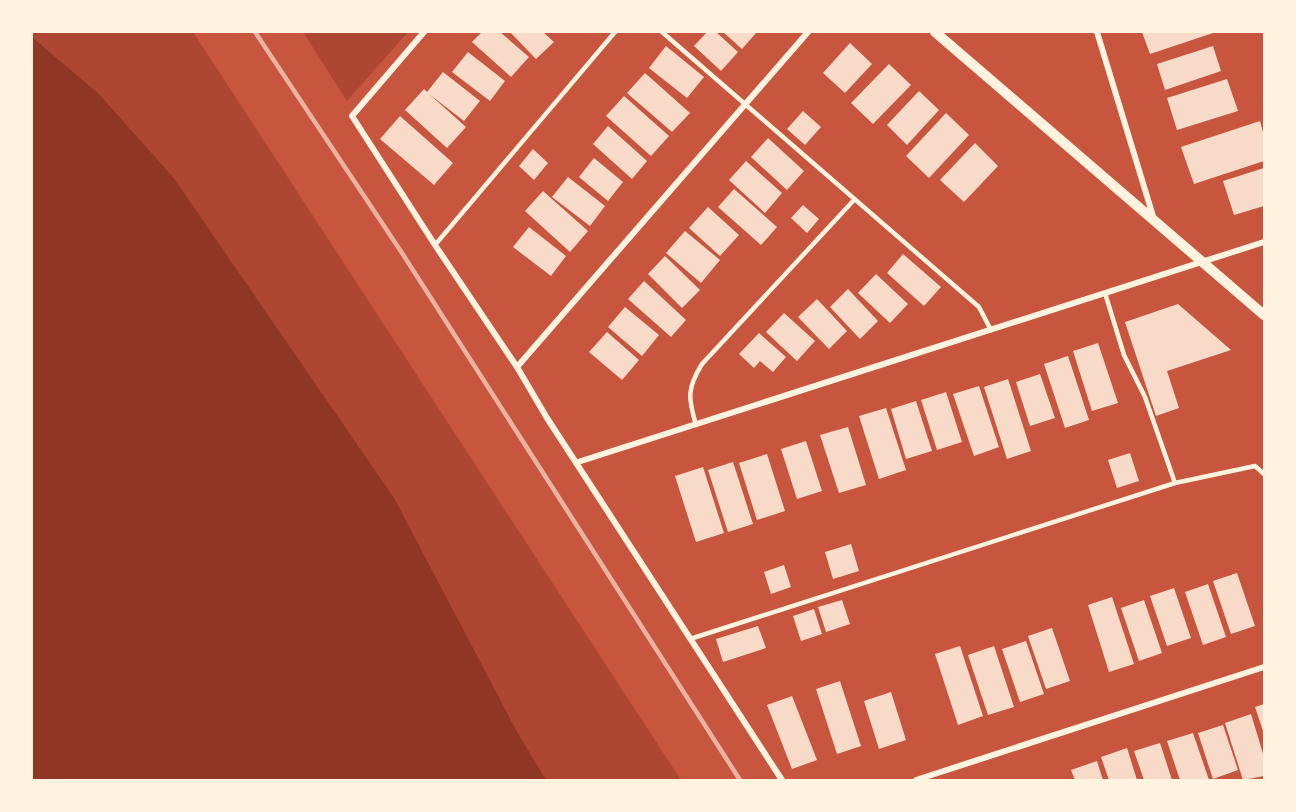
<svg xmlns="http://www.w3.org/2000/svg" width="1296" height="812" font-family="Lora,serif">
	<rect width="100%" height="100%" fill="#c8553d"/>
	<g fill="#ae4732">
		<path d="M32 32H193L681 780H546L173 177 99 94 32 37Z"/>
		<path d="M303 32H408L347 101Z"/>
	</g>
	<path fill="#8f3625" d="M32 37 99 94 173 177 394 498 516 730 546 780H32Z"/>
	<g fill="#f7dbc8">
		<path d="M482 32H500L529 57 511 77 472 42Z"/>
		<path d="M510 32H543L554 42 536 59Z"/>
		<path d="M707 32H716L738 52 721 71 694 46Z"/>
		<path d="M723 32H757L742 49Z"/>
		<path d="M1142 32H1216L1150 54Z"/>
		<path d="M850 43 872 64 845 93 823 73Z"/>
		<path d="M666 46 704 77 687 98 649 68Z"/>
		<path d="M1213 46 1221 71 1165 90 1157 64Z"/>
		<path d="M468 52 505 81 490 101 452 72Z"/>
		<path d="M889 64 911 85 873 124 851 103Z"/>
		<path d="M443 72 480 101 464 121 429 94 466 127 447 148 405 110 424 89 427 92Z"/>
		<path d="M645 73 690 113 672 132 627 93Z"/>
		<path d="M1227 79 1238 111 1177 130 1167 98Z"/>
		<path d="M919 91 939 110 907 145 887 125Z"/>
		<path d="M624 96 669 136 651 156 606 116Z"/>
		<path d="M803 111 821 127 805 145 787 129Z"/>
		<path d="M946 113 969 135 929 178 906 156Z"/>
		<path d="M400 116 453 163 434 185 380 139Z"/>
		<path d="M1260 121 1264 136V161L1194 184 1181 147Z"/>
		<path d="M608 126 647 161 632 179 593 144Z"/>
		<path d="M768 138 804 171 787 190 751 157Z"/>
		<path d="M975 143 998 166 964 202 940 180Z"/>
		<path d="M533 149 548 163 534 180 519 166Z"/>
		<path d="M594 158 623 182 608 201 579 177Z"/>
		<path d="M746 161 782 193 765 213 729 180Z"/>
		<path d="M1264 168V206L1234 215 1223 181Z"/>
		<path d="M568 177 605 206 590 226 552 197Z"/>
		<path d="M734 189 777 227 761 245 718 207Z"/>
		<path d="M543 191 588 231 570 252 525 211Z"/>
		<path d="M803 205 819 219 807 233 791 218Z"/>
		<path d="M708 207 739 235 720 256 689 228Z"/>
		<path d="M529 227 566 256 551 276 513 247Z"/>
		<path d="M685 231 720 260 701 283 666 253Z"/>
		<path d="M903 254 941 287 924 306 887 273Z"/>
		<path d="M665 256 700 290 682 308 648 274Z"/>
		<path d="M876 274 908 304 890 323 858 293Z"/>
		<path d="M644 281 686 320 671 337 628 299Z"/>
		<path d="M848 289 878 321 860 339 830 307Z"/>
		<path d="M817 299 847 331 829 349 798 317Z"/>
		<path d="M1178 304 1231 350 1167 371 1179 408 1156 416 1125 322Z"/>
		<path d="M625 307 659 335 642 356 608 327Z"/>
		<path d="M784 313 815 341 797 361 766 332Z"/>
		<path d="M607 332 639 360 622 380 589 352Z"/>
		<path d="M759 333 786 357 773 372 760 361 754 368 739 354Z"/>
		<path d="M1098 343 1118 403 1092 411 1073 351Z"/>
		<path d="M1068 356 1089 420 1065 428 1044 364Z"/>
		<path d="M1040 374 1055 418 1030 426 1016 382Z"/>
		<path d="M1008 379 1031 451 1007 459 984 387Z"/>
		<path d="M979 386 999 447 974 456 953 394Z"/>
		<path d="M946 392 962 442 937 450 921 400Z"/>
		<path d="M916 401 932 451 906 459 891 409Z"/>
		<path d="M886 408 906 470 879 479 859 416Z"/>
		<path d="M848 427 866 485 839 493 820 435Z"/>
		<path d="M806 441 822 491 797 499 781 449Z"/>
		<path d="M1130 453 1139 481 1117 488 1108 460Z"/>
		<path d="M767 454 785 511 757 520 739 463Z"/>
		<path d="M733 462 753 524 728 532 708 470Z"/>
		<path d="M703 467 724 533 696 542 675 476Z"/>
		<path d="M851 544 859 571 833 579 825 552Z"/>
		<path d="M784 565 791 587 771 594 764 572Z"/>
		<path d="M1237 573 1255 626 1231 634 1213 581Z"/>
		<path d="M1208 584 1226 637 1203 645 1185 592Z"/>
		<path d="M1174 588 1191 638 1167 646 1150 596Z"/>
		<path d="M1112 597 1134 664 1109 672 1088 605Z"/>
		<path d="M842 600 850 624 826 632 818 607Z"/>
		<path d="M1144 600 1162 653 1139 661 1121 608Z"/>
		<path d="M814 609 822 634 801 641 793 616Z"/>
		<path d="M758 626 766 648 723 662 716 639Z"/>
		<path d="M1052 628 1070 681 1046 689 1028 636Z"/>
		<path d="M1026 641 1044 694 1020 702 1002 649Z"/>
		<path d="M960 646 983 716 958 725 935 654Z"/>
		<path d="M994 646 1014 707 988 715 968 655Z"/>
		<path d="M840 681 861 746 837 754 816 689Z"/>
		<path d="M891 692 906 740 879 749 864 701Z"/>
		<path d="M792 696 817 760 792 769 767 705Z"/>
		<path d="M1264 704V734L1255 707Z"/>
		<path d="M1251 714 1264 757V776L1243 780 1225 723Z"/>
		<path d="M1223 725 1238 770 1213 779 1198 733Z"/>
		<path d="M1193 733 1209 780H1180L1167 741Z"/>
		<path d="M1160 743 1172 780H1144L1134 751Z"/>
		<path d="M1127 748 1137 780H1109L1101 757Z"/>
		<path d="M1097 761 1103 780H1075L1071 770Z"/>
	</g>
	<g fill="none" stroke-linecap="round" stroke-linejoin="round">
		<g stroke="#fff3e0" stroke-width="4.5">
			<path d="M662 32 979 307 991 330"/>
			<path d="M435 245 615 32"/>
			<path d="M1105 293 1124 355 1145 397 1175 483"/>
			<path d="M696 425C688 398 687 388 702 364L854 200"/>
			<path d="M690 639 1175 483 1255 466 1264 474"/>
		</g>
		<g stroke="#fff3e0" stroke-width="6">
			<path d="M424 32 352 116 435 245 517 367 547 418 782 780"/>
			<path d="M1097 32 1153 216"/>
			<path d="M517 367 808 32"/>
			<path d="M578 462 1264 242"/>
			<path d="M916 780 1264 667"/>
		</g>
		<path stroke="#fff3e0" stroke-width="10" d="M935 32 1264 315"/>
		<path stroke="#e9b49f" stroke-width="4.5" d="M255 32 402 253 740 780"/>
	</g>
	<rect width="1296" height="812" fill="none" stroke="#fff3e0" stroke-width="66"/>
</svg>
